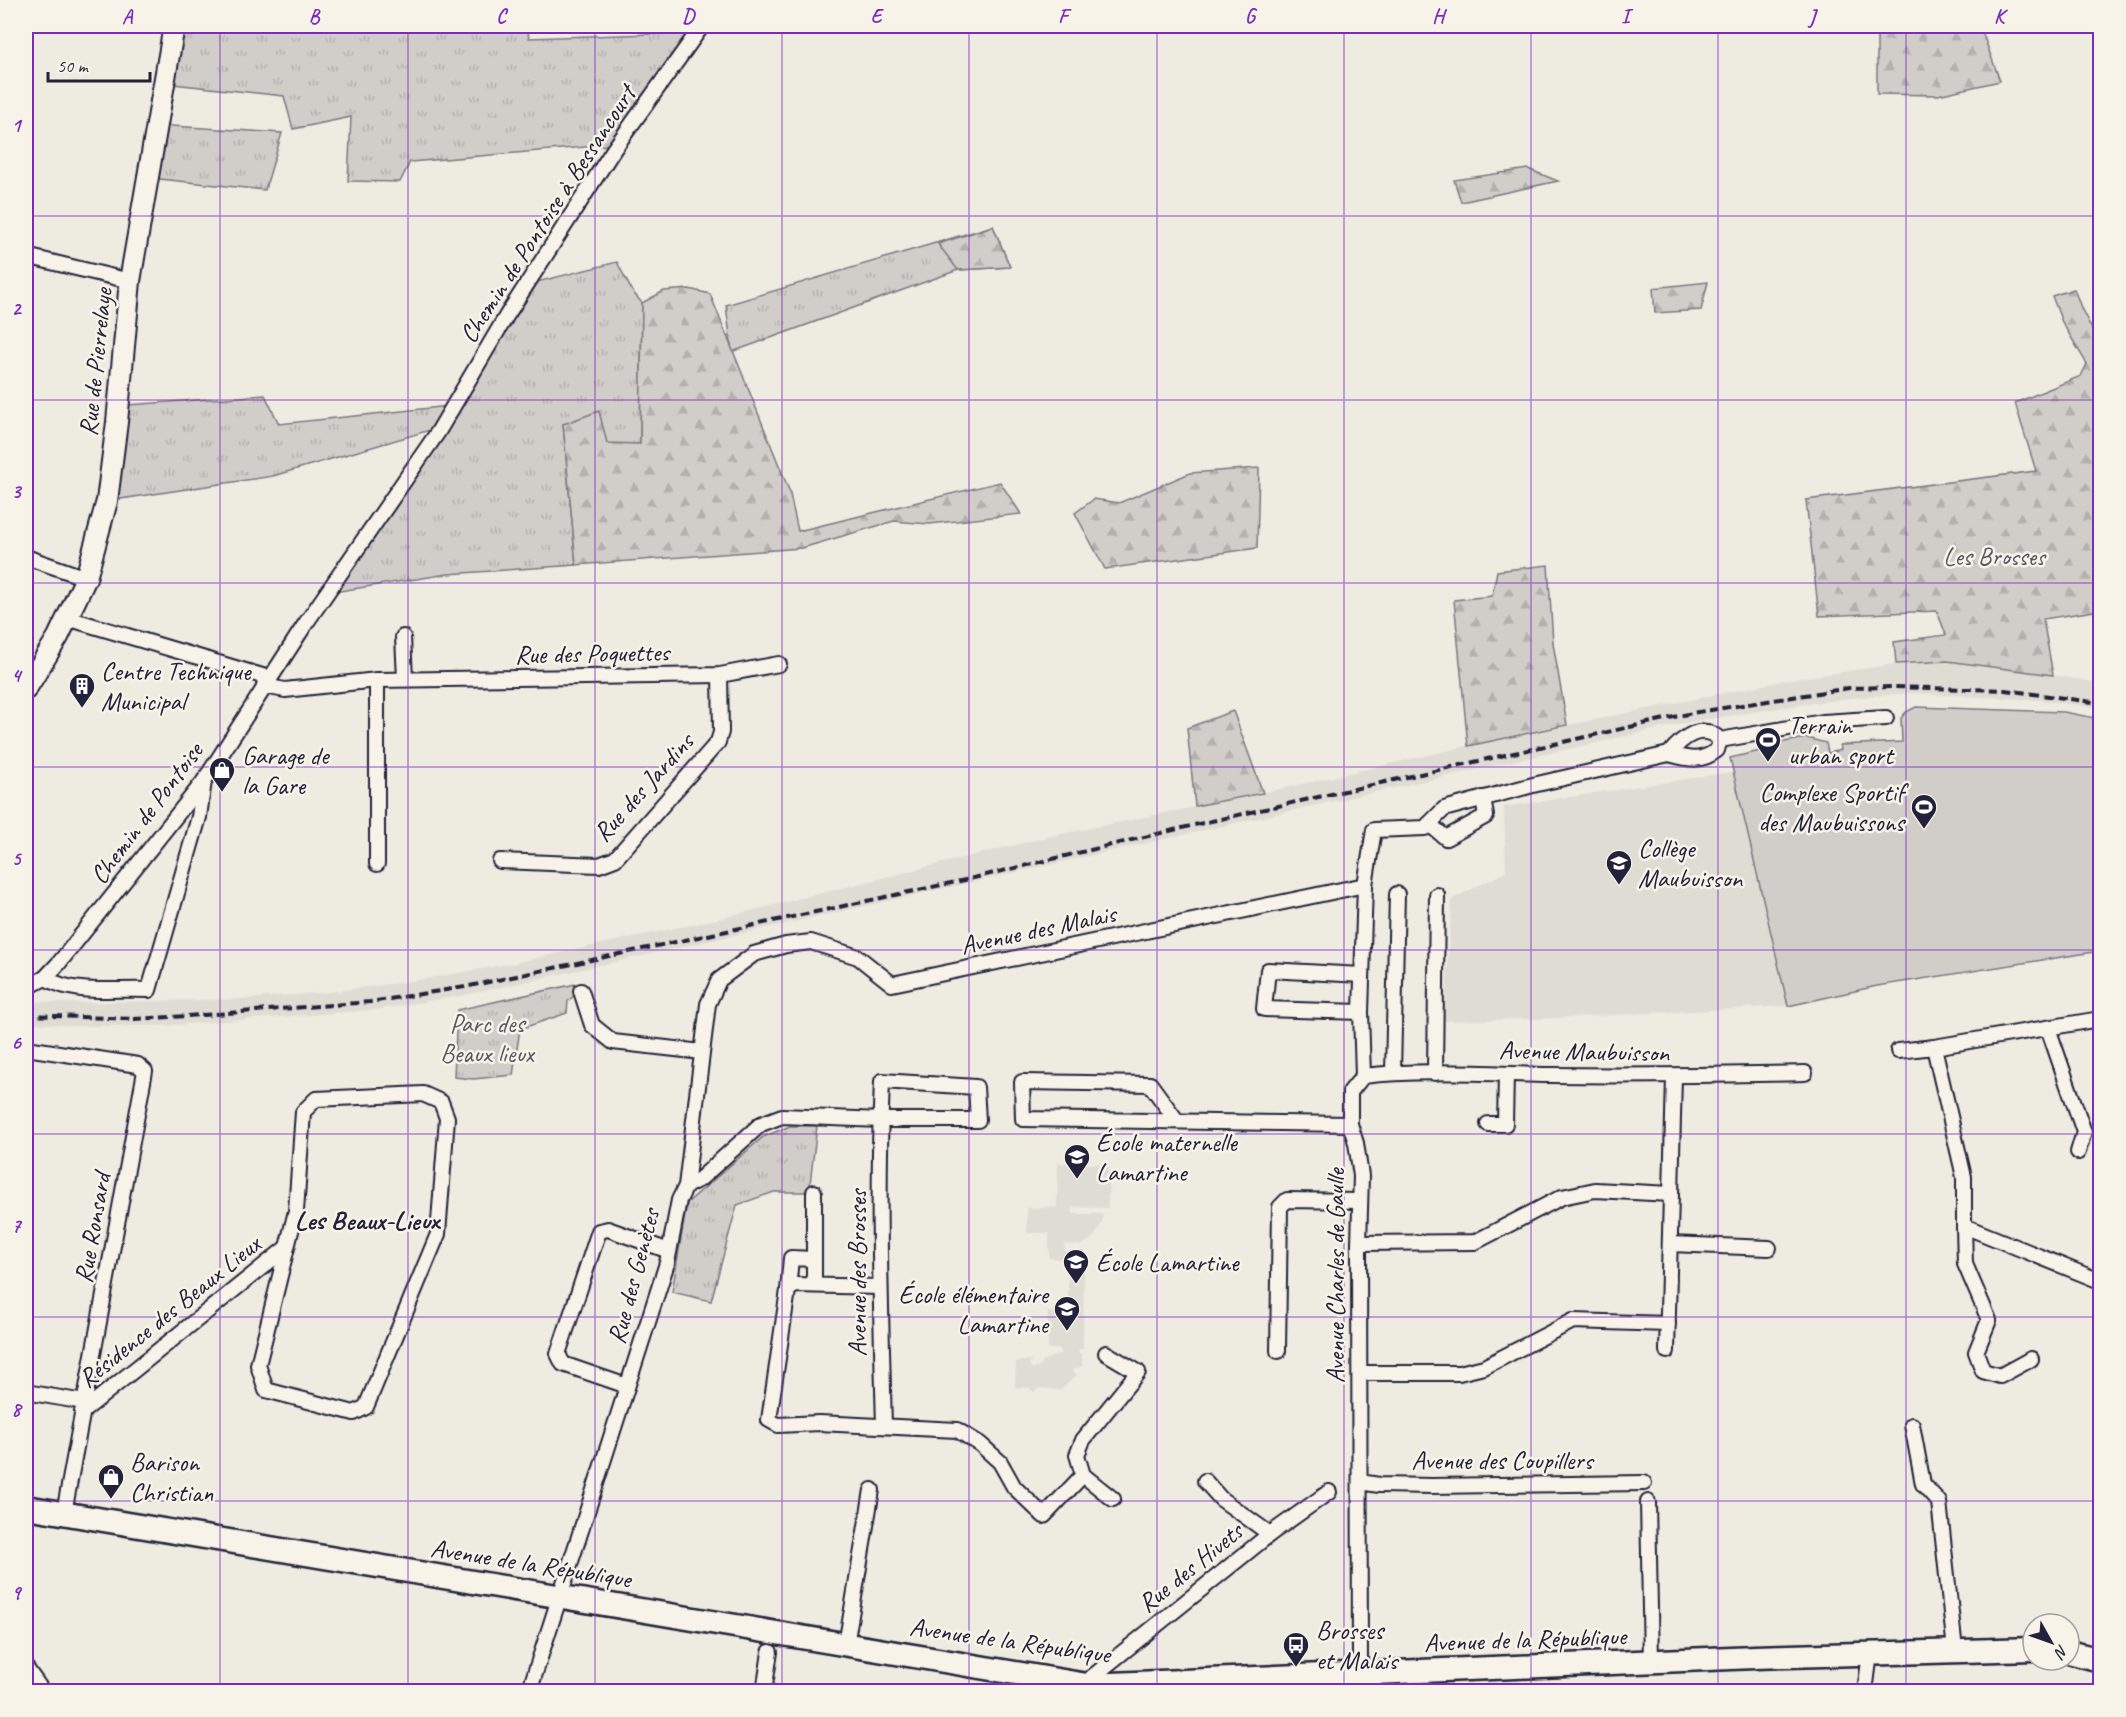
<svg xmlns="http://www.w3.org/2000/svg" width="2126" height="1717" font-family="Caveat,sans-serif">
	<defs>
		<pattern id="grass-tufts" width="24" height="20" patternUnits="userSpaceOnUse" patternTransform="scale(1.5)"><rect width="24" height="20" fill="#d1cdc9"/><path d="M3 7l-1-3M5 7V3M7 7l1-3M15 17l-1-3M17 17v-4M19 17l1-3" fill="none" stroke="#b3b0ae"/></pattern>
		<pattern id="forest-firs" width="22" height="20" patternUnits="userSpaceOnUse" patternTransform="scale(1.5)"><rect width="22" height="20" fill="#d1cdc9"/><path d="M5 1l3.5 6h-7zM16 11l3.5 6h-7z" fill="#b3b0ae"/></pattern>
	</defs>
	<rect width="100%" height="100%" fill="#eeebe1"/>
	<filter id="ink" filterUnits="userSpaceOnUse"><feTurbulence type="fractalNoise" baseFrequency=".0167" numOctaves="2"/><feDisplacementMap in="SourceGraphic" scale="12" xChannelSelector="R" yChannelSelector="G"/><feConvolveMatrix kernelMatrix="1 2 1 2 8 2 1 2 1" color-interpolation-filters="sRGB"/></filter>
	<g filter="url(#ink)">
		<g fill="#dfdcd4">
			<path d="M1947 661 2053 675 2100 683V708L2037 700 1910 693 1850 698 1779 708 1689 722 466 995 374 1010 161 1026H74L26 1022V1001L67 1003 243 999 330 992 419 980 514 963 722 918 1047 837 1263 793 1468 746 1787 680 1896 664Z"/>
			<path d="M1733 772 1788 1006 1537 1019 1444 1021 1452 899 1506 872 1504 807Z"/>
			<path d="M1058 1163 1109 1164 1108 1208 1072 1207 1073 1214H1103L1102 1223 1094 1237 1087 1242 1081 1245 1064 1244 1065 1251H1084L1083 1349H1079L1078 1353 1082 1354V1367L1075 1368 1072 1370 1077 1375 1061 1390 1039 1388 1034 1392 1030 1388 1015 1387 1016 1362 1032 1360 1029 1364 1032 1368H1039L1042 1361 1060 1354V1349H1048V1312H1068V1259L1049 1258V1233H1027V1208L1057 1207Z"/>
		</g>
		<g fill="url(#grass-tufts)" stroke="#7a7882" stroke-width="1.5">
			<path d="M174 26H527L529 38 684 33 697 40 618 152 608 145 410 162 400 182 348 181 351 117 293 129 284 96 164 83Z"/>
			<path d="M156 125 282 133 265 190 150 178Z"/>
			<path d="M993 226 1010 267 958 270 732 352 726 305Z"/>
			<path d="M617 262 632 291 642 303 640 444H607L563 424 576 565 448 574 327 593 447 425 273 476 107 501 114 406 265 395 279 424 459 405 534 280 537 282Z"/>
			<path d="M576 984 578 992 568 1001 567 1013 520 1029 513 1075 473 1079 454 1077 457 1010Z"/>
			<path d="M790 1126H817L809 1192H774L737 1205 711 1301 672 1292 687 1203 763 1137Z"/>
		</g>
		<g fill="url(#forest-firs)" stroke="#7a7882" stroke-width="1.5">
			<path d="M1877 26H1980L2000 81 1938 95 1877 94Z"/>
			<path d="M1528 169 1558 181 1461 202 1454 180Z"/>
			<path d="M993 226 1010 267 958 270 938 244Z"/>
			<path d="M1708 282 1701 310 1655 313 1653 288Z"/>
			<path d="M689 289 710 294 789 490 798 531 1000 482 1021 514 929 524 894 521 802 548 576 565 563 424 599 411 607 443 640 444 642 303 664 291Z"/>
			<path d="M2074 289 2082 310 2100 345V610L2043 619 2053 675 1947 661 1896 664 1894 642 1946 635 1937 611 1819 616 1806 500 2036 471 2015 403 2081 376 2087 364 2062 322 2052 296Z"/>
			<path d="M1259 468 1257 548 1105 569 1075 513 1094 499 1119 503 1190 473Z"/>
			<path d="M1548 565 1553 643 1567 725 1468 746 1454 600 1492 596 1497 571Z"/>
			<path d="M1233 711 1263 793 1195 806 1187 728Z"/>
		</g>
		<path fill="#d1cdc9" stroke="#7a7882" stroke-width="1.5" d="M1916 707 2064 712 2100 719V951L1877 986 1788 1006 1730 758 1760 751 1778 743 1807 738 1826 743 1828 753 1841 750 1840 745 1902 742 1901 718 1906 712Z"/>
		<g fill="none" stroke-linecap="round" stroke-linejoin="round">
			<g stroke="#22223b" stroke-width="18">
				<g id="street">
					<path d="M26 256 130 281"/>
					<path d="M26 557 86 578"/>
					<path d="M67 618 269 678"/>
					<path d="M403 637 405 679"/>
					<path d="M264 686 285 690 377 680 720 675 779 664"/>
					<path d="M1669 754C1688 759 1701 763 1717 750L1720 740"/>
					<path d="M1429 824 1446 838 1486 816 1483 798"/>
					<path d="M500 861 599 865 615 859 718 742 721 732 720 675"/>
					<path d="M377 864V680"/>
					<path d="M45 978C77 996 114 988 149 990L199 817 204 781"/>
					<path d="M26 988 45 978 59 963 204 781 306 623 438 432 507 315 614 149 702 26"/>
					<path d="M581 991 592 1025 613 1042 702 1052"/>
					<path d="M1361 1012 1264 1009 1268 970 1362 975"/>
					<path d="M2100 1019 1934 1047 1964 1177V1226L2100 1281"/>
					<path d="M2048 1028 2084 1132 2078 1152"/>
					<path d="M26 1048 138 1065 145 1071 64 1513"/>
					<path d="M1898 1051 1934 1047"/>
					<path d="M1393 1073 1397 894"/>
					<path d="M1435 1073 1437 895"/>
					<path d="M1363 1076C1425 1069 1488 1074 1550 1075 1635 1076 1720 1075 1805 1073"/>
					<path d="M423 1094 441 1102 447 1118 438 1234 366 1407 354 1413 266 1390 258 1365 296 1211 303 1112 316 1099Z"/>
					<path d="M1177 1121 1150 1084 1022 1082 1023 1119 1350 1124"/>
					<path d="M1488 1124H1505L1506 1074"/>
					<path d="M686 1186 700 1179 761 1124 782 1116 881 1120H978L976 1087 882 1081C877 1196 881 1311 884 1426"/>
					<path d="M1964 1226 1965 1264 1989 1320 1976 1352 1983 1371 2000 1376 2031 1359"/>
					<path d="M1359 1243 1475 1242 1562 1197 1595 1190 1671 1194"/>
					<path d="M1670 1244 1769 1248"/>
					<path d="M814 1285V1192"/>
					<path d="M880 1287 795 1285 788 1290 769 1420 778 1425 819 1423 957 1430 980 1444 1000 1462 1014 1487 1044 1516 1083 1475 1113 1499"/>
					<path d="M788 1290 791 1258 814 1259"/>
					<path d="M1278 1351 1280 1207 1287 1200 1360 1201"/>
					<path d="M1667 1351 1674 1077"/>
					<path d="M1360 1373H1459L1484 1367 1573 1321 1668 1324"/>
					<path d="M627 1386 563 1364 558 1354 599 1231 608 1229 669 1251"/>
					<path d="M26 1392 84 1402"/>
					<path d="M82 1412 286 1248"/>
					<path d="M1912 1425 1923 1484 1939 1502 1955 1650"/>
					<path d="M1083 1475 1077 1455 1083 1440 1138 1372 1106 1353"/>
					<path d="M1205 1481 1221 1499 1270 1534"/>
					<path d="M1360 1482 1379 1485 1432 1486 1644 1483"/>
					<path d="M1648 1502 1651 1662"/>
					<path d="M846 1645 872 1490"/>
					<path d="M26 1668 43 1692"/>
					<path d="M1360 1673 1359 1243 1361 1176 1356 1143 1350 1124V1092L1363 1076 1361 1012 1365 885 1374 830 1425 828 1444 809 1533 785 1669 754C1682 738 1702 721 1720 740L1823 722 1886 718"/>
					<path d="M1085 1688 1092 1677 1270 1534 1329 1492"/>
					<path d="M529 1692 667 1263 679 1200 686 1186 708 1004 719 980 754 954 786 945 811 942 858 957 892 984 1365 885"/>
					<path d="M764 1692 770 1652"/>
					<path d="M1865 1692 1870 1653"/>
				</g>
			</g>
			<g stroke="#22223b" stroke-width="24">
				<path id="secondary" d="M26 689 58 637 86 578 107 501 117 422 130 281 174 26"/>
			</g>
			<g stroke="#22223b" stroke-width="27">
				<g id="primary">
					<path d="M26 1507 1087 1685 1755 1657 2033 1649"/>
					<path d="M2069 1652 2100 1660"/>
				</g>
			</g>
			<use href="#street" stroke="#f7f3e8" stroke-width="14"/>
			<use href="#secondary" stroke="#f7f3e8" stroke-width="20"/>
			<use href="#primary" stroke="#f7f3e8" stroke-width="22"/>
			<path stroke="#22223b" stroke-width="4" stroke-dasharray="9 4.5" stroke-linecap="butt" d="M26 1015 134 1019 203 1015 370 1002 465 987 965 880 1207 822 1692 713 1849 688 1892 687 2005 690 2100 703"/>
		</g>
	</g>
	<path fill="none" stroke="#7b2cbf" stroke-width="1.5" stroke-opacity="0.55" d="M220 26V1692M408 26V1692M595 26V1692M782 26V1692M969 26V1692M1157 26V1692M1344 26V1692M1531 26V1692M1718 26V1692M1906 26V1692M26 216H2100M26 400H2100M26 583H2100M26 767H2100M26 950H2100M26 1134H2100M26 1317H2100M26 1501H2100"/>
	<defs>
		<g id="building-pin" transform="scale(1.35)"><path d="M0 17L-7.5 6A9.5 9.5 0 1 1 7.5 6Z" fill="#22223b" stroke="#f7f3e8"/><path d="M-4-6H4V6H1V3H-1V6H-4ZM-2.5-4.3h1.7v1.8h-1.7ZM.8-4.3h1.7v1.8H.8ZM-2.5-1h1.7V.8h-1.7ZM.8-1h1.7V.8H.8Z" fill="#fff"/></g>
		<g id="stadium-pin" transform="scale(1.35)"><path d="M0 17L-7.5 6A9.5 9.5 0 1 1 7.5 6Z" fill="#22223b" stroke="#f7f3e8"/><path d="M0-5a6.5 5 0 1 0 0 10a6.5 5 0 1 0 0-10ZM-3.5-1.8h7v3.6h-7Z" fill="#fff"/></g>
		<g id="shop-pin" transform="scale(1.35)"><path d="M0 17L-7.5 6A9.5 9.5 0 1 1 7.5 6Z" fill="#22223b" stroke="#f7f3e8"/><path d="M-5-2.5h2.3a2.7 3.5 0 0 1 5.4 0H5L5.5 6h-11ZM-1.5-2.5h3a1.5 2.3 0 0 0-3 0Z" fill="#fff"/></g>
		<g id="school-pin" transform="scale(1.35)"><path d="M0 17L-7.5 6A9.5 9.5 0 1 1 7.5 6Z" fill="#22223b" stroke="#f7f3e8"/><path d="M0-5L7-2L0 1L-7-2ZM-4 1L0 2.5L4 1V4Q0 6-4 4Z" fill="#fff"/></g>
		<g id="bus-pin" transform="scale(1.35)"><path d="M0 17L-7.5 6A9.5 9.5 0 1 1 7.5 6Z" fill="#22223b" stroke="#f7f3e8"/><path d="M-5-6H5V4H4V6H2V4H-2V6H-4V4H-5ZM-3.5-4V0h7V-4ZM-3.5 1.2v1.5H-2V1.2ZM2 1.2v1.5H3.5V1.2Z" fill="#fff"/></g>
	</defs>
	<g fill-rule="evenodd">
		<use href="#building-pin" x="82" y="686"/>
		<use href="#stadium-pin" x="1768" y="740"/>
		<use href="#shop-pin" x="222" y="770"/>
		<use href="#stadium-pin" x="1924" y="807"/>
		<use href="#school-pin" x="1619" y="863"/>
		<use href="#school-pin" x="1077" y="1157"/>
		<use href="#school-pin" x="1076" y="1262"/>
		<use href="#school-pin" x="1067" y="1309"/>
		<use href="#shop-pin" x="111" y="1477"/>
		<use href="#bus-pin" x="1296" y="1645"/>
	</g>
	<g text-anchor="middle" stroke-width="5" stroke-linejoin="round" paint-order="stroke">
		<g font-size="26" fill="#22223b" stroke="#f7f3e8">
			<text transform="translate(547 214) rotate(-57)" y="9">Chemin de Pontoise à Bessancourt</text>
			<text transform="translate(95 362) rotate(-84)" y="9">Rue de Pierrelaye</text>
			<text transform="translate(592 653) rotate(-1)" y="9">Rue des Poquettes</text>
			<text transform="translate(643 787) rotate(-48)" y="9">Rue des Jardins</text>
			<text transform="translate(146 813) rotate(-53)" y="9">Chemin de Pontoise</text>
			<text transform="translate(1038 929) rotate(-12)" y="9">Avenue des Malais</text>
			<text transform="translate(1584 1051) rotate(1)" y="9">Avenue Maubuisson</text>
			<text transform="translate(92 1228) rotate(-80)" y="9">Rue Ronsard</text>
			<text transform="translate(857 1273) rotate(-90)" y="9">Avenue des Brosses</text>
			<text transform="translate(633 1276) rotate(-75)" y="9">Rue des Genètes</text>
			<text transform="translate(1335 1276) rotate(-90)" y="9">Avenue Charles de Gaulle</text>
			<text transform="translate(169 1311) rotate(-39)" y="9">Résidence des Beaux Lieux</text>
			<text x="1502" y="1469">Avenue des Coupillers</text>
			<text transform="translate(531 1563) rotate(9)" y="9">Avenue de la République</text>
			<text transform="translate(1190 1567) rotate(-39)" y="9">Rue des Hivets</text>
			<text transform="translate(1525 1639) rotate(-2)" y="9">Avenue de la République</text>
			<text transform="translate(1010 1640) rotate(8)" y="9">Avenue de la République</text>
		</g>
		<g font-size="26" fill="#575566" stroke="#f7f3e8">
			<text x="1994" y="565">Les Brosses</text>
			<text x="487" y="1032">Parc des<tspan x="487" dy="30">Beaux lieux</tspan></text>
		</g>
		<g font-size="26" fill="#22223b" stroke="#f7f3e8" text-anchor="start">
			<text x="101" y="680">Centre Technique<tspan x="101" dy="30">Municipal</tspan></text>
			<text x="1788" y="734">Terrain<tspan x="1788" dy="30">urban sport</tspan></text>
			<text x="242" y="764">Garage de<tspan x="242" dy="30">la Gare</tspan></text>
			<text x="1904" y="801" text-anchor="end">Complexe Sportif<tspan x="1904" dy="30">des Maubuissons</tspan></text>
			<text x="1638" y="857">Collège<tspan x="1638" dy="30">Maubuisson</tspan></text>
			<text x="1096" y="1151">École maternelle<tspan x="1096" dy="30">Lamartine</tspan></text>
			<text x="1096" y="1271">École Lamartine</text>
			<text x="1048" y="1303" text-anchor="end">École élémentaire<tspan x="1048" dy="30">Lamartine</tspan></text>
			<text x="130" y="1471">Barison<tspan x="130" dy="30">Christian</tspan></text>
			<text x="1316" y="1639">Brosses<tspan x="1316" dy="30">et Malais</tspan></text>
		</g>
		<g font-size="27" font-weight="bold" fill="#22223b" stroke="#f7f3e8">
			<text x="367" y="1229">Les Beaux-Lieux</text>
		</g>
	</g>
	<rect width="2126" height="1717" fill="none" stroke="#f7f3e8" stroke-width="66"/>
	<g transform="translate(2051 1642) rotate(130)"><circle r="28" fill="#f7f3e8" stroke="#a29fa3" stroke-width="1.5"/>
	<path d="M0-4.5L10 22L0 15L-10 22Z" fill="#22223b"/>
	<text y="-9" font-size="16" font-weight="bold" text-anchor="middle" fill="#22223b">N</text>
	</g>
	<path d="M48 72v9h102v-9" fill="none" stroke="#22223b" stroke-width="3"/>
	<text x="57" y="72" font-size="18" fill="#22223b" stroke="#f7f3e8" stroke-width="4.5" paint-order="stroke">50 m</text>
	<rect x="33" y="33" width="2060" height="1651" fill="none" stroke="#7b2cbf" stroke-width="2"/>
	<g font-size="20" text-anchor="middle" font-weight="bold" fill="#7b2cbf">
		<text x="127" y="23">A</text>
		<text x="314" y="23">B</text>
		<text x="501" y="23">C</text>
		<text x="688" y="23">D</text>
		<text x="876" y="23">E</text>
		<text x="1063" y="23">F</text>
		<text x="1250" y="23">G</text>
		<text x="1438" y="23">H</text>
		<text x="1625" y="23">I</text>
		<text x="1812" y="23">J</text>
		<text x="1999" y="23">K</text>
		<text x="16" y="132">1</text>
		<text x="16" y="315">2</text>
		<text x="16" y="498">3</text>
		<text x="16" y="682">4</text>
		<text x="16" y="865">5</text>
		<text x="16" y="1049">6</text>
		<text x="16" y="1232">7</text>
		<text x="16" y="1416">8</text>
		<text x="16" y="1599">9</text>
	</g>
</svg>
